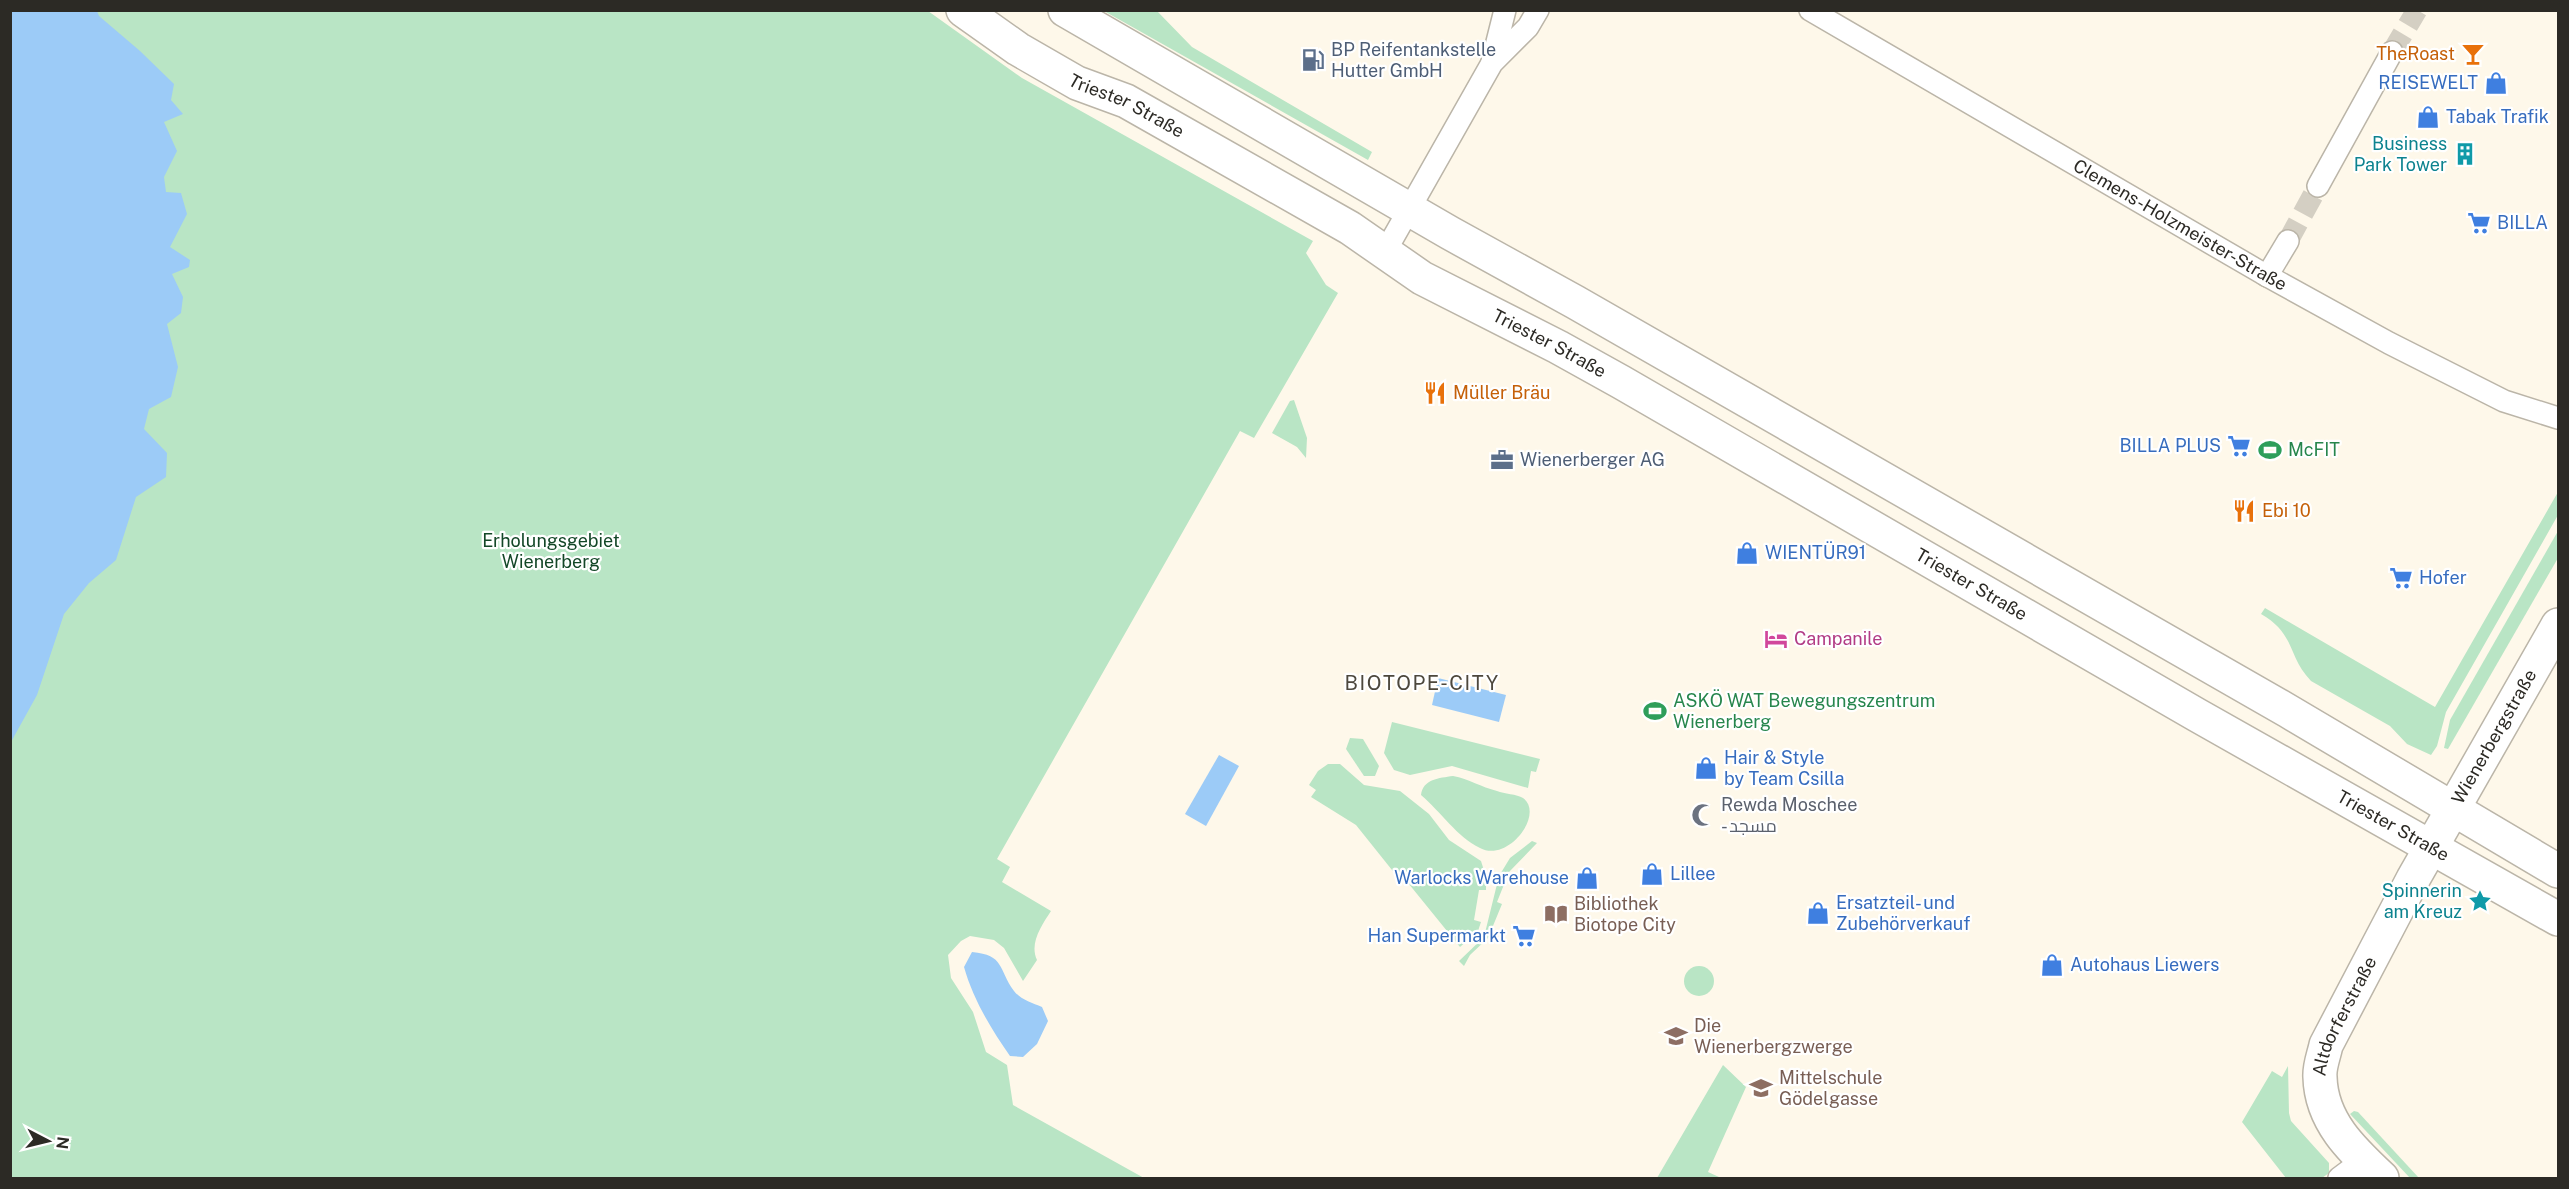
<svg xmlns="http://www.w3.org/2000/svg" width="2569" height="1189" font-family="'Public Sans',Cairo,sans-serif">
	<rect width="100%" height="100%" fill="#fef8ea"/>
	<g fill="#b9e5c5">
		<path d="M10 11H928L1022 78 1313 241 1306 253 1326 285 1338 293 1254 438 1240 431 997 859 1010 867 1002 882 1051 911C1042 925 1029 943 1037 960L1023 981 1004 948 994 940 970 936 961 941 948 955 951 978 973 1012 986 1052 1007 1065 1013 1105 1144 1178H11Z"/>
		<path d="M1104 11H1157L1192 47 1372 152 1368 160Z"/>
		<path d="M1294 400 1307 438 1306 458 1297 447 1272 433 1290 401Z"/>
		<path d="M2558 492V515L2446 712 2437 746 2431 755 2407 744 2390 726 2311 681C2287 656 2296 634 2261 614L2265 608 2435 707Z"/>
		<path d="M2558 531V558L2448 749 2444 748 2450 720Z"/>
		<path d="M1392 722 1540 759 1536 772 1531 771 1528 788 1452 766 1410 775 1394 770 1384 753Z"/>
		<path d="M1350 738 1363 739 1379 766 1375 776H1364L1346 749Z"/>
		<path d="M1328 764H1340L1364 785 1400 791 1429 814 1449 840 1481 861 1486 877V890H1479L1474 920 1481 922 1478 931 1460 947 1400 873 1396 875 1356 825 1311 797 1316 790 1309 785 1318 771Z"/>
		<path d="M1453 776C1469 779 1481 787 1497 791 1504 794 1517 794 1523 798 1545 814 1508 863 1480 848 1457 837 1441 812 1421 795 1423 779 1439 778 1453 776Z"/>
		<path d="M1532 841 1537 843 1509 872 1497 902 1502 904 1488 938 1470 955 1464 966 1459 961 1484 937 1499 876 1510 858Z"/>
		<circle cx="1699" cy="981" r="15"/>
		<path d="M1723 1065 1746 1087 1708 1172 1719 1177 1718 1178H1657Z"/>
		<path d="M2288 1066 2289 1113 2291 1121 2329 1163V1173L2322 1178H2286L2242 1122 2272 1071 2282 1077Z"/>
		<path d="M2354 1111 2358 1112 2419 1178H2410L2350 1114Z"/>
	</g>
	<g fill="#9ccbf7">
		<path d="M11 10 97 11 99 16 140 51 174 84 171 100 183 114 164 122 177 151 164 177 166 192 181 193 187 214 170 247 190 260 189 267 172 274 183 297 181 313 167 324 178 367 171 397 149 409 144 429 167 453 166 477 136 497 116 560 89 583 64 614 37 695 11 742Z"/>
		<path d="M1438 678 1506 695 1499 722 1432 705Z"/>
		<path d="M1219 755 1239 766 1206 826 1185 814Z"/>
		<path d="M972 952C1005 955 998 969 1014 991 1020 999 1032 1003 1042 1007L1048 1021 1037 1044 1023 1057 1010 1056C991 1029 973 999 964 967Z"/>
	</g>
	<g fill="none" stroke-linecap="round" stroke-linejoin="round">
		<g stroke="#d4cfc3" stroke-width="21" stroke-dasharray="21 10" stroke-linecap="butt">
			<path d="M2392 52 2417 10"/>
			<path d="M2288 241 2318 186"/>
		</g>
		<g stroke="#bbb5a8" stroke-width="24">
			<g id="minor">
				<path id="s1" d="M1810 10 2262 273 2389 343 2504 401 2558 418"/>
				<path d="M1492 62 1505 10"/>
				<path d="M2318 186 2392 52"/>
				<path d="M1385 252 1492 63 1528 27 1538 10"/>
				<path d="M2267 276 2288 241"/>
				<path d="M2339 1178 2363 1160"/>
			</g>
		</g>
		<g stroke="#bbb5a8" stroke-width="36">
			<g id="primary">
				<path id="s2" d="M963 10 1018 49 1077 83 1126 101 1350 228 1422 278 1558 347 1621 382 2197 715 2558 919"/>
				<path d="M1065 10 1450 233 1575 302 2288 711 2558 871"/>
				<path id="s3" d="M2382 1178C2352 1150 2321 1121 2320 1077 2319 1067 2324 1055 2326 1045L2413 879 2558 625"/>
			</g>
		</g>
		<use href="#minor" stroke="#fff" stroke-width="21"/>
		<use href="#primary" stroke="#fff" stroke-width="33"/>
	</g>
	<defs>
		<g id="bar-bare" transform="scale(1.8)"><path d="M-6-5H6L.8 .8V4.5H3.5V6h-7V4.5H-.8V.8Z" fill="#e8710a" stroke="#fff" stroke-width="2.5" paint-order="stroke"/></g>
		<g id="fuel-bare" transform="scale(1.8)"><path d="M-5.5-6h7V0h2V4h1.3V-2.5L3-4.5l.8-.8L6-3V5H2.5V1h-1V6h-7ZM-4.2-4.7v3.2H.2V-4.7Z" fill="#5c6f8a" stroke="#fff" stroke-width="2.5" paint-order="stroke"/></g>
		<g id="shop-bare" transform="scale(1.8)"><path d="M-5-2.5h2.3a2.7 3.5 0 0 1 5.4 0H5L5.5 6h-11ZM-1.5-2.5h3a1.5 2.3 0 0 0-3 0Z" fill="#3f7fe0" stroke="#fff" stroke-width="2.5" paint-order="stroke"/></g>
		<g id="building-bare" transform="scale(1.8)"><path d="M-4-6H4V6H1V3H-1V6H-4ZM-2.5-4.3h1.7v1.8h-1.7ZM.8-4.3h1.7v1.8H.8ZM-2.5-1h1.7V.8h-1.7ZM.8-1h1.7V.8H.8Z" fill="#0f9aa8" stroke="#fff" stroke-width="2.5" paint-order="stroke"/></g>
		<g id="supermarket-bare" transform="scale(1.8)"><path d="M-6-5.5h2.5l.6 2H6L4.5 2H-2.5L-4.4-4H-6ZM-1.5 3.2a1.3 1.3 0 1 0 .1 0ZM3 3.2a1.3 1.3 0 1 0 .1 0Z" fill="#3f7fe0" stroke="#fff" stroke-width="2.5" paint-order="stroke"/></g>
		<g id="restaurant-bare" transform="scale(1.8)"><path d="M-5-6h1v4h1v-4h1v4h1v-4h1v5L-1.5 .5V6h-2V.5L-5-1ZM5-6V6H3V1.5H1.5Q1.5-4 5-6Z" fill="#e8710a" stroke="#fff" stroke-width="2.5" paint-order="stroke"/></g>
		<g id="stadium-bare" transform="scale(1.8)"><path d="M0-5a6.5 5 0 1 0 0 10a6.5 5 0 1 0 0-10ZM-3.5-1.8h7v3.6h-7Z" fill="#2e9e5b" stroke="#fff" stroke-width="2.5" paint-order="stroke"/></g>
		<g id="office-bare" transform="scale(1.8)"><path d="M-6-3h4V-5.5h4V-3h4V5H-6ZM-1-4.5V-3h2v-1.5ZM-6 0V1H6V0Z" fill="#5c6f8a" stroke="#fff" stroke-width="2.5" paint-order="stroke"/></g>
		<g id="hotel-bare" transform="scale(1.8)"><path d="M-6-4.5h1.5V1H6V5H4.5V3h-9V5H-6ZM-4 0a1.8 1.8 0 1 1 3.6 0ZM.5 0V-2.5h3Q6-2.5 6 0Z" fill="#d1479c" stroke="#fff" stroke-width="2.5" paint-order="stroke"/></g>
		<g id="mosque-bare" transform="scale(1.8)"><path d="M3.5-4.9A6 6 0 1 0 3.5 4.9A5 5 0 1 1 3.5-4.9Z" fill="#6b7280" stroke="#fff" stroke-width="2.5" paint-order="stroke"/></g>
		<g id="sight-bare" transform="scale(1.8)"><path d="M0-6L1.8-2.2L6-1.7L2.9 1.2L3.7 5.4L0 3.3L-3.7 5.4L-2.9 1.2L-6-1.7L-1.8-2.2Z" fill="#0f9aa8" stroke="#fff" stroke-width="2.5" paint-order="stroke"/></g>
		<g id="library-bare" transform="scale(1.8)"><path d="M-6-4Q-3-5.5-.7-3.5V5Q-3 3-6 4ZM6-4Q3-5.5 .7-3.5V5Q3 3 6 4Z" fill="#8d6e63" stroke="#fff" stroke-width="2.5" paint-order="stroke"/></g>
		<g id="school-bare" transform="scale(1.8)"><path d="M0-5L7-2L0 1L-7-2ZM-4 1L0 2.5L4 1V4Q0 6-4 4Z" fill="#8d6e63" stroke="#fff" stroke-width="2.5" paint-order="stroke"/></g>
	</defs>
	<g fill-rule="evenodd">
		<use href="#bar-bare" x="2473" y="54"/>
		<use href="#fuel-bare" x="1313" y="60"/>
		<use href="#shop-bare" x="2496" y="83"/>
		<use href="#shop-bare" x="2428" y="117"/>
		<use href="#building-bare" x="2465" y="154"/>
		<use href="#supermarket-bare" x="2479" y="223"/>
		<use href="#restaurant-bare" x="1435" y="393"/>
		<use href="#supermarket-bare" x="2239" y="446"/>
		<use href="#stadium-bare" x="2270" y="450"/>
		<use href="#office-bare" x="1502" y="460"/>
		<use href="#restaurant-bare" x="2244" y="511"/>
		<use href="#shop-bare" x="1747" y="553"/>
		<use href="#supermarket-bare" x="2401" y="578"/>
		<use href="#hotel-bare" x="1776" y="639"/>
		<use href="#stadium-bare" x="1655" y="711"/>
		<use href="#shop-bare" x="1706" y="768"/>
		<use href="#mosque-bare" x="1703" y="815"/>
		<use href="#shop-bare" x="1652" y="874"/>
		<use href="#shop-bare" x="1587" y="878"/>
		<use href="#sight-bare" x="2480" y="901"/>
		<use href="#shop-bare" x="1818" y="913"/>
		<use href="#library-bare" x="1556" y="914"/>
		<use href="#supermarket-bare" x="1524" y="936"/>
		<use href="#shop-bare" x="2052" y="965"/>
		<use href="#school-bare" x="1676" y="1036"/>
		<use href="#school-bare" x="1761" y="1088"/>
	</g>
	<g text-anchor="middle" stroke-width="4.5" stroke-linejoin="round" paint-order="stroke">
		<g font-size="18" fill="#4e5e75" stroke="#fff" text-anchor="start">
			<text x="1331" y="56">BP Reifentankstelle<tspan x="1331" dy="21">Hutter GmbH</tspan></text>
			<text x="1520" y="466">Wienerberger AG</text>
		</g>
		<g font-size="18" fill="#c56008" stroke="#fff" text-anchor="start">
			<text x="2455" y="60" text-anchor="end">TheRoast</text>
			<text x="1453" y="399">Müller Bräu</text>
			<text x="2262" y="517">Ebi 10</text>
		</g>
		<g font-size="18" fill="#366cbe" stroke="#fff" text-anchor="start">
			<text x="2478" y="89" text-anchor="end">REISEWELT</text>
			<text x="2446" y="123">Tabak Trafik</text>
			<text x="2497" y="229">BILLA</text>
			<text x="2221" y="452" text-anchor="end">BILLA PLUS</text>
			<text x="1765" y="559">WIENTÜR91</text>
			<text x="2419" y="584">Hofer</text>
			<text x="1724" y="764">Hair &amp; Style<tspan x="1724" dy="21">by Team Csilla</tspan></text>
			<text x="1670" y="880">Lillee</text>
			<text x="1569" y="884" text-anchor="end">Warlocks Warehouse</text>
			<text x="1836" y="909">Ersatzteil- und<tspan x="1836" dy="21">Zubehörverkauf</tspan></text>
			<text x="1506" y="942" text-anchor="end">Han Supermarkt</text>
			<text x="2070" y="971">Autohaus Liewers</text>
		</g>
		<g font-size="18" fill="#2c2a25" stroke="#fff">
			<text dy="6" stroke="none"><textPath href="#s2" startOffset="190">Triester Straße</textPath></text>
			<text dy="6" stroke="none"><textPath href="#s1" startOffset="428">Clemens-Holzmeister-Straße</textPath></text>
			<text dy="6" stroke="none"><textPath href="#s2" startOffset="676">Triester Straße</textPath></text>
			<text dy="6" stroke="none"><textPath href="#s2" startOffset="1162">Triester Straße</textPath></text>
			<text dy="6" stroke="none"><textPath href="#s3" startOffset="506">Wienerbergstraße</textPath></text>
			<text dy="6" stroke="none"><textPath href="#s2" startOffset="1648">Triester Straße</textPath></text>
			<text dy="6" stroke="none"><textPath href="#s3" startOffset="188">Altdorferstraße</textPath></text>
		</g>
		<g font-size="18" fill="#0d838f" stroke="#fff" text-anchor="end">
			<text x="2447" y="150">Business<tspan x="2447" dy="21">Park Tower</tspan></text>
			<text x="2462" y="897">Spinnerin<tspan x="2462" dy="21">am Kreuz</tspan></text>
		</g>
		<g font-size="18" fill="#27864d" stroke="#fff" text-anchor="start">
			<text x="2288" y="456">McFIT</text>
			<text x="1673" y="707">ASKÖ WAT Bewegungszentrum<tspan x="1673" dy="21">Wienerberg</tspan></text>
		</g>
		<g font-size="18" fill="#134727" stroke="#fff">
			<text x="551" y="547">Erholungsgebiet<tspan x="551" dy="21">Wienerberg</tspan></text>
		</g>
		<g font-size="18" fill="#b23c85" stroke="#fff" text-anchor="start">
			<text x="1794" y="645">Campanile</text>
		</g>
		<g font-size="18" fill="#5b616d" stroke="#fff" text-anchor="start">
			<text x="1721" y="811">Rewda Moschee<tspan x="1721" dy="21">- مسجد</tspan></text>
		</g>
		<g font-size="18" fill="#785e54" stroke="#fff" text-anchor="start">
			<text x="1574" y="910">Bibliothek<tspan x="1574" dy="21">Biotope City</tspan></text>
			<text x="1694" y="1032">Die<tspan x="1694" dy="21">Wienerbergzwerge</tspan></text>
			<text x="1779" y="1084">Mittelschule<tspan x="1779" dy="21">Gödelgasse</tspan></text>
		</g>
		<g font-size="20" letter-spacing="1.5" fill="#4d483d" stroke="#fff">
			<text x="1422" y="690">BIOTOPE-CITY</text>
		</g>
	</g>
	<rect width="2569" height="1189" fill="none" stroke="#2c2a25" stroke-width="24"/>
	<g transform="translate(48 1141) rotate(97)" stroke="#ffffff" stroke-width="4.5" paint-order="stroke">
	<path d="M0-4.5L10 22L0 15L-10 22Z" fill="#2c2a25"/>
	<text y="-9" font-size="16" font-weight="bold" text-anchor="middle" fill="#2c2a25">N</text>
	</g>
</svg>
